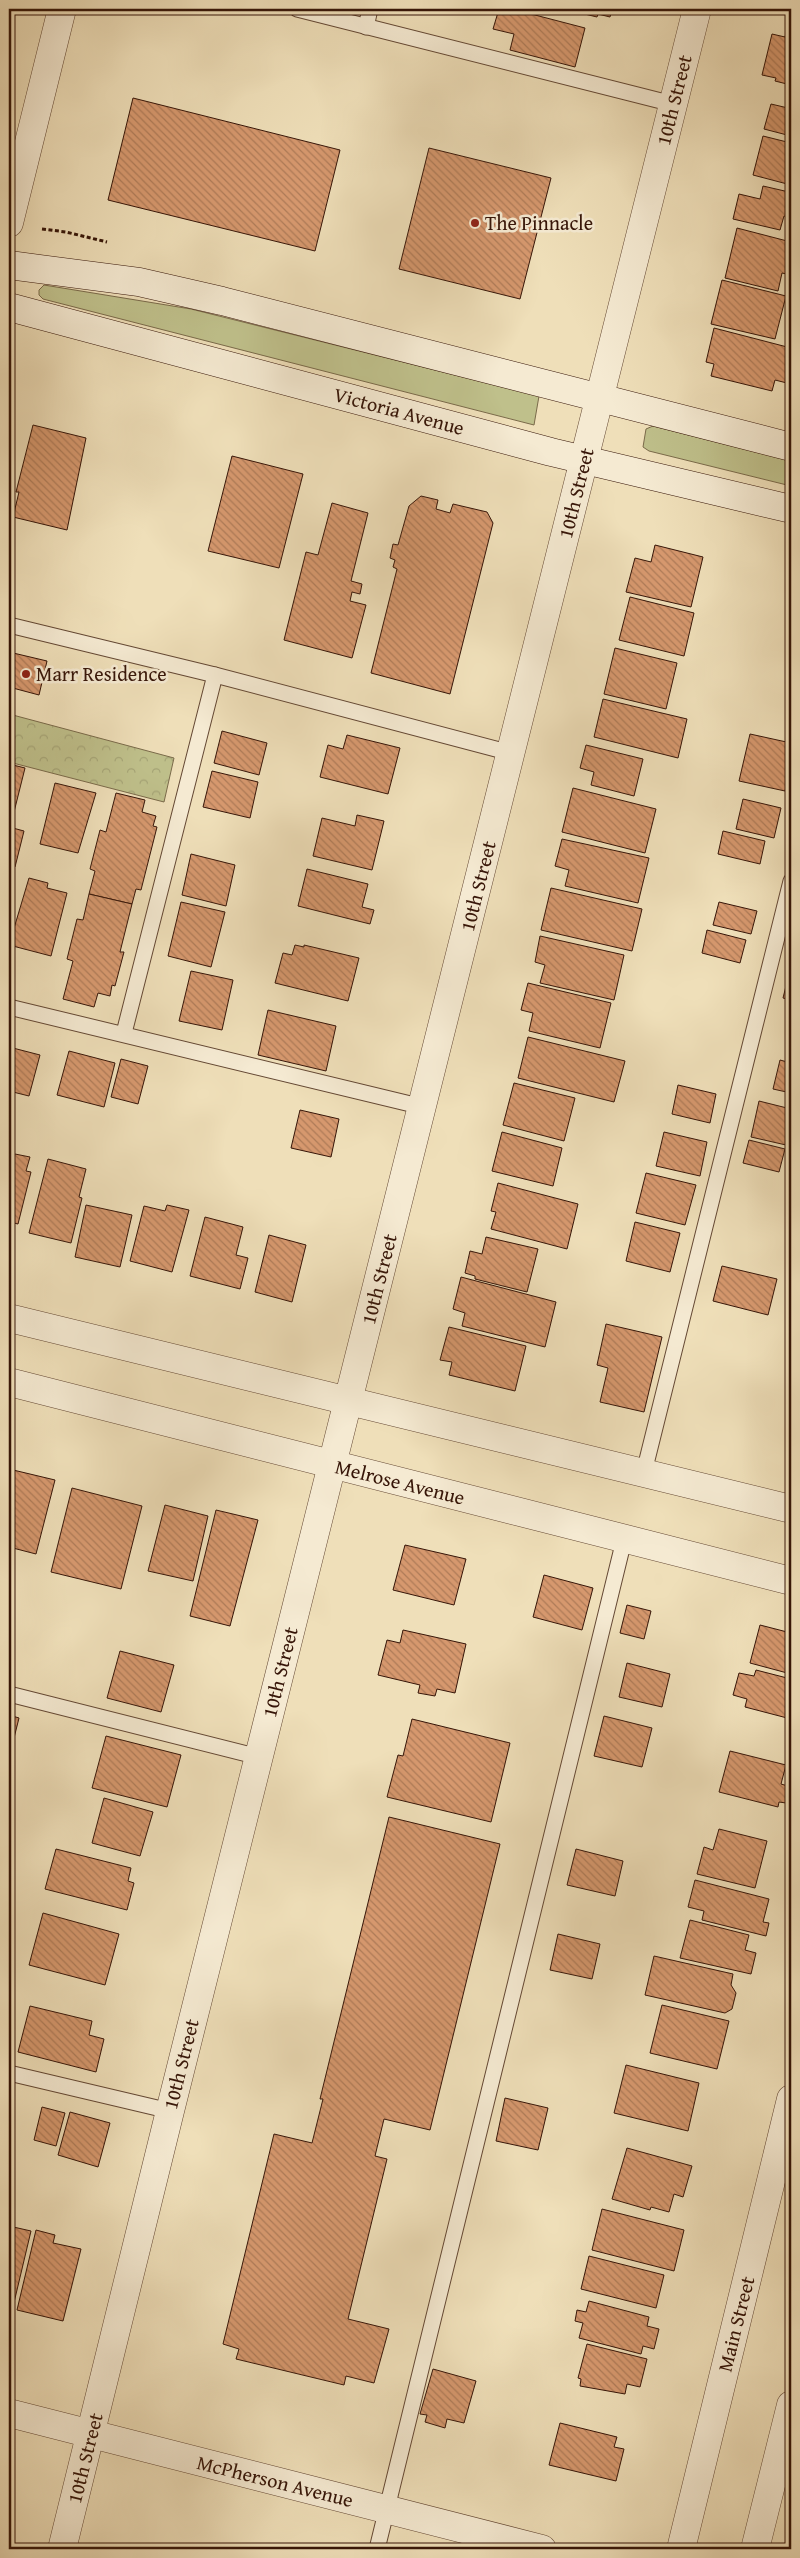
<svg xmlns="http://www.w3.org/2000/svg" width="800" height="2558" font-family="'Gentium Book Plus',serif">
	<defs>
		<pattern id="forest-crowns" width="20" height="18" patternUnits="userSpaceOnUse" patternTransform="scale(1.25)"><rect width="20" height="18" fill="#bfc08b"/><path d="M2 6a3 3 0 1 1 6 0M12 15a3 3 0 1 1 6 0" fill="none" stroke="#a5a476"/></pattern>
		<pattern id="building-back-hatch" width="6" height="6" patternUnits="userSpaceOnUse" patternTransform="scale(1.25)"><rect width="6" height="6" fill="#d6986e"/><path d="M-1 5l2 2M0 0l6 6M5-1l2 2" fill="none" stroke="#ae7b58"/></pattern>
	</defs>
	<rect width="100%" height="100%" fill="#efdfb9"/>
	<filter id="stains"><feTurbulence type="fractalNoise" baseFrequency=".004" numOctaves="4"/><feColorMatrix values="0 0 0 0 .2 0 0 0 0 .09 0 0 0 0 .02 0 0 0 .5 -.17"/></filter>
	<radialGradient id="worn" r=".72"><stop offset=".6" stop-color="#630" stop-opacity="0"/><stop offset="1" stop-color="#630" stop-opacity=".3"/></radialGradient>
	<g fill="#bfc08b" stroke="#7a6a4a">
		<path d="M44 285 191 309 539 396 534 425 43 299 39 295V290Z"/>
		<path d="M653 426 791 461V486L649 451 643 447 646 429Z"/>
	</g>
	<path fill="url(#forest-crowns)" stroke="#7a6a4a" d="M9 714 174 758 164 802 9 762Z"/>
	<g fill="url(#building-back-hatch)" stroke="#361508">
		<path d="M499 9H512L585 28 575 67 510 50 514 34 493 29Z"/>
		<path d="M564 9H612L610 17 598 14 597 17Z"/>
		<path d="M783 9H791V15L782 13Z"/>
		<path d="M786 33 791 34V85L775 81 776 78 762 75 772 34 785 37Z"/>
		<path d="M791 96V136L764 129 771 104 788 108Z"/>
		<path d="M133 98 340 150 315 251 108 200Z"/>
		<path d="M763 136 791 143V185L753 175Z"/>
		<path d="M429 148 551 178 520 299 399 269Z"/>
		<path d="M763 186 789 192 788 196 791 197V218L784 216 780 230 733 219 739 194 760 199Z"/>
		<path d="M737 228 791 242V275L782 273 778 291 725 278Z"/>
		<path d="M722 280 786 296 775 339 711 324Z"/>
		<path d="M714 328 791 348V384L775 380 772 391 711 376 714 364 706 362Z"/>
		<path d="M33 425 86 438 67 530 13 517 19 492H16Z"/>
		<path d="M232 456 303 474 279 568 208 551Z"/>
		<path d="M421 496 438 500 436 509 450 513 453 504 487 512 493 523 450 694 371 673 397 569 393 567 395 560 390 558 393 544 398 545 409 506Z"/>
		<path d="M332 503 368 513 351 581 362 584 360 594 352 592 350 601 366 605 352 658 284 640 306 552 318 555Z"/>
		<path d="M655 545 703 557 691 607 626 592 635 558 651 562Z"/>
		<path d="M630 597 694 613 684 656 619 640Z"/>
		<path d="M615 648 677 663 666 709 604 694Z"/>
		<path d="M9 652 47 661 39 695 9 687Z"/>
		<path d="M603 699 687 719 678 758 594 737Z"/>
		<path d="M222 731 267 743 259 775 214 763Z"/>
		<path d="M750 734 791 743V762L785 791 739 781Z"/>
		<path d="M347 735 400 748 388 794 320 777 328 745 343 749Z"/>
		<path d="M586 745 643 759 634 796 591 785 594 772 580 768Z"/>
		<path d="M9 764 25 768 11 824 9 823Z"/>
		<path d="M212 771 258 782 250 818 203 807Z"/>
		<path d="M55 783 96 793 78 853 40 844Z"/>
		<path d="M573 788 656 809 645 853 562 832Z"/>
		<path d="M116 793 145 800 142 812 156 816 153 826 157 827 141 890 136 889 132 904 89 894 95 871 90 869 100 830 106 832Z"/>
		<path d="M743 799 781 808 774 838 736 829Z"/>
		<path d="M357 815 384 821 372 870 313 856 322 818 355 826Z"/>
		<path d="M9 827 24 831 15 867 9 866Z"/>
		<path d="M723 831 765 841 760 864 718 854Z"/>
		<path d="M562 839 649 858 638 903 565 886 569 870 555 866Z"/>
		<path d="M191 854 235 865 226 906 182 895Z"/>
		<path d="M307 869 368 884 362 907 374 910 370 924 298 906Z"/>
		<path d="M29 878 48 883 47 888 67 893 51 956 9 945Z"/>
		<path d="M551 888 642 909 632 951 541 930Z"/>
		<path d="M89 894 132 904 120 952H124L115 986 112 985 110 996 98 993 94 1007 63 999 73 961 67 959 77 919 83 920Z"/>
		<path d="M181 902 225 912 211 967 168 956Z"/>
		<path d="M719 902 757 911 751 934 713 925Z"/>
		<path d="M707 930 746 940 740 963 702 953Z"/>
		<path d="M540 936 624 955 614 1000 540 983 545 965 535 962Z"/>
		<path d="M295 945 304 947V945L359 958 348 1001 275 983 283 953 292 955Z"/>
		<path d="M790 970 791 971V1000L783 998Z"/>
		<path d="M191 971 233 980 222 1030 179 1021Z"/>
		<path d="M528 983 611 1003 600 1048 529 1031 533 1013 521 1010Z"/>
		<path d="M268 1010 336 1026 326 1071 258 1055Z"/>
		<path d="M528 1037 625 1061 614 1102 518 1078Z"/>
		<path d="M9 1047 40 1055 29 1096 9 1091Z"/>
		<path d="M69 1051 115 1063 104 1107 57 1095Z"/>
		<path d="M121 1059 148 1066 138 1104 111 1097Z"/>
		<path d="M780 1060 791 1063V1093L773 1089Z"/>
		<path d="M514 1083 575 1098 564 1141 503 1125Z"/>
		<path d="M678 1085 716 1094 710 1123 672 1114Z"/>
		<path d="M759 1101 791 1109V1125L786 1145 751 1137Z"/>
		<path d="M300 1110 339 1119 331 1157 291 1148Z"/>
		<path d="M502 1132 562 1148 553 1186 492 1171Z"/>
		<path d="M664 1132 707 1142 700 1176 656 1166Z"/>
		<path d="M749 1140 785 1149 779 1172 743 1163Z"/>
		<path d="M10 1153 30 1157 26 1171 31 1172 18 1224 9 1222Z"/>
		<path d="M48 1159 86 1169 79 1197 82 1198 71 1243 29 1233Z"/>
		<path d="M646 1173 696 1185 685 1225 636 1213Z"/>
		<path d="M498 1183 578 1204 567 1249 491 1229 496 1212 491 1211Z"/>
		<path d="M86 1205 132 1215 120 1267 75 1257Z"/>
		<path d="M167 1205 189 1210 172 1272 130 1261 144 1206 165 1211Z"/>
		<path d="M205 1217 243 1227 236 1255 248 1258 240 1289 190 1276Z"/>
		<path d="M635 1222 680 1233 670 1272 626 1261Z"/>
		<path d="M269 1235 306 1245 292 1302 255 1292Z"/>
		<path d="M486 1237 538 1249 527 1292 475 1279V1276L465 1273 470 1251 482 1254Z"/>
		<path d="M722 1266 777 1279 768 1315 713 1301Z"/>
		<path d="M461 1277 556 1302 545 1347 462 1326 465 1313 453 1309Z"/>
		<path d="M606 1324 662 1337 644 1412 600 1402 608 1368 597 1365Z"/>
		<path d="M449 1327 526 1346 515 1391 449 1375 452 1362 440 1360Z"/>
		<path d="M9 1469 55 1480 36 1554 9 1547Z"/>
		<path d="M72 1488 142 1506 121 1589 51 1572Z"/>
		<path d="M165 1505 208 1516 193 1581 148 1571Z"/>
		<path d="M216 1510 258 1520 230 1626 190 1616Z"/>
		<path d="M405 1545 466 1559 454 1605 393 1590Z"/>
		<path d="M544 1575 593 1588 582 1630 533 1617Z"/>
		<path d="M627 1605 651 1611 644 1639 620 1633Z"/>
		<path d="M760 1625 791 1633V1674L750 1663Z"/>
		<path d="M403 1630 466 1644 455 1693 437 1689 435 1696 418 1693 420 1685 378 1675 387 1640 400 1643Z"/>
		<path d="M120 1651 174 1665 161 1712 107 1698Z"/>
		<path d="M627 1663 670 1674 662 1707 619 1697Z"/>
		<path d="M756 1670 791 1679V1719L745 1707 747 1699 733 1695 739 1673 754 1676Z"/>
		<path d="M9 1715 19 1718 9 1758Z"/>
		<path d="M604 1716 652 1728 642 1767 594 1756Z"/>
		<path d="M412 1719 510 1743 491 1822 387 1797 398 1755 403 1756Z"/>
		<path d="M106 1736 181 1755 167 1807 92 1788Z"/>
		<path d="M730 1751 786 1765 781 1784 791 1787 786 1803 779 1802 778 1807 719 1792Z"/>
		<path d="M104 1798 153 1812 140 1856 92 1843Z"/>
		<path d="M389 1817 500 1844 430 2130 384 2119 375 2156 387 2159 348 2319 389 2329 374 2383 346 2376 344 2385 236 2359 239 2349 223 2344 274 2134 312 2143 323 2099H320Z"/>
		<path d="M719 1829 767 1841 755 1888 697 1874 704 1847 713 1850Z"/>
		<path d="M56 1849 131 1868 128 1881 134 1883 127 1910 45 1889Z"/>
		<path d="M576 1849 623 1861 615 1896 567 1885Z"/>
		<path d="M695 1880 769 1899 763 1922 769 1923 766 1936 702 1920 704 1911 688 1907Z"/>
		<path d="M43 1913 119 1934 105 1985 29 1965Z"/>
		<path d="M690 1920 749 1935 745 1950 756 1953 751 1974 680 1958Z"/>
		<path d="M558 1934 600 1944 592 1979 550 1970Z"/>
		<path d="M654 1956 733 1974 731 1985 736 1993 732 2009 725 2013 645 1995Z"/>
		<path d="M662 2005 729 2021 717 2069 650 2053Z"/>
		<path d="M30 2006 92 2021 89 2035 104 2039 96 2072 18 2052Z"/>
		<path d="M626 2065 699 2083 688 2131 614 2113Z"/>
		<path d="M505 2098 548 2108 538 2150 496 2141Z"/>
		<path d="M42 2107 65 2113 56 2146 34 2140Z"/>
		<path d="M70 2112 110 2123 98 2167 58 2155Z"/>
		<path d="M627 2148 692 2166 683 2197 674 2194 669 2212 651 2207 650 2210 612 2199Z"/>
		<path d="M602 2209 684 2230 674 2271 592 2250Z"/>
		<path d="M9 2226 31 2231 12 2311 9 2310Z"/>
		<path d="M36 2230 55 2235 53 2243 81 2249 63 2321 17 2310Z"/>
		<path d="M589 2256 664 2275 656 2308 581 2289Z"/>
		<path d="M589 2301 649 2317 647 2326 659 2329 654 2349 643 2346 641 2354 579 2338 583 2323 575 2321 577 2310 586 2312Z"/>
		<path d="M587 2344 647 2359 640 2387 627 2384 625 2394 580 2386 581 2379 578 2378Z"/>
		<path d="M433 2369 476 2381 464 2423 447 2419 445 2428 425 2422 427 2415 420 2414Z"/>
		<path d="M560 2423 617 2437 614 2447 624 2449 616 2481 549 2465Z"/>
		<path d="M133 2544 153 2549H131Z"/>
	</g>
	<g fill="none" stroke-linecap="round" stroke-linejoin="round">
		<g stroke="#644834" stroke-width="17">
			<g id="lane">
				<path d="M297 9 673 104"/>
				<path d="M366 27 370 9"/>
				<path d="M9 625 215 675 511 753"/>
				<path d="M9 1007 423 1107"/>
				<path d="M124 1033 215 675"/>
				<path d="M644 1472 791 881"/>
				<path d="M9 1694 259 1757"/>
				<path d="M9 2073 170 2111"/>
				<path d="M377 2549 624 1540"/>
			</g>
		</g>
		<g stroke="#644834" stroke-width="29">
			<g id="street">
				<path d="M9 223 62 9"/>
				<path d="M9 1318 791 1509"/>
				<path d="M9 1382 791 1581"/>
				<path d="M9 2413 542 2549"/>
				<path d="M62 2549 170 2111 697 9"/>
				<path d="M681 2549 791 2099"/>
				<path d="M755 2549 791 2405"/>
			</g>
		</g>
		<g stroke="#361508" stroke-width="29">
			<g id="secondary">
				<path d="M9 265 139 282 222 301 791 447"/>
				<path d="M9 307 551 452 791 509"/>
			</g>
		</g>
		<path stroke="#361508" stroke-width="3" stroke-dasharray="4 2.5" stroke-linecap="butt" d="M42 229 66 232 107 242"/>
		<use href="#lane" stroke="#f5ead2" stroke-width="15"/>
		<use href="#street" stroke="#f5ead2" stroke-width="28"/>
		<use href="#secondary" stroke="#f5ead2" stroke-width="28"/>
	</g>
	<g fill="#8f2418" stroke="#f5ead2" stroke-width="2">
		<circle cx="475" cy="223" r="5"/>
		<circle cx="26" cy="674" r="5"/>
	</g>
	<g text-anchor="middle" stroke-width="5" stroke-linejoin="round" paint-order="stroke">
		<g font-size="20" fill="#361508" stroke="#f5ead2">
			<text transform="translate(674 100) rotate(-76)" y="7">10th Street</text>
			<text transform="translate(399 411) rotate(15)" y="7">Victoria Avenue</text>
			<text transform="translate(576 493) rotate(-76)" y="7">10th Street</text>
			<text transform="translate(478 886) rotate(-76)" y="7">10th Street</text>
			<text transform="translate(379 1279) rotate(-76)" y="7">10th Street</text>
			<text transform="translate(400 1482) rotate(14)" y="7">Melrose Avenue</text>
			<text transform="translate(280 1672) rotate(-76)" y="7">10th Street</text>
			<text transform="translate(181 2064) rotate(-76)" y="7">10th Street</text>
			<text transform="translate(736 2324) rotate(-76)" y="7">Main Street</text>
			<text transform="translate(85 2458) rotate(-76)" y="7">10th Street</text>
			<text transform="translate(275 2481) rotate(14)" y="7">McPherson Avenue</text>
		</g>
		<g font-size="20" fill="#361508" stroke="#f5ead2" text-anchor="start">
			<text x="485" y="230">The Pinnacle</text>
			<text x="36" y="681">Marr Residence</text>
		</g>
	</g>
	<rect width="800" height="2558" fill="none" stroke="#efdfb9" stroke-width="30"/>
	<rect x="10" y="10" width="780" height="2538" fill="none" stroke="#361508" stroke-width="2.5"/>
	<rect x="15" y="15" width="770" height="2528" fill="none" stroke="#361508"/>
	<rect width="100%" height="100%" filter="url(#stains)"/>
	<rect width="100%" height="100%" fill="url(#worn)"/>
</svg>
